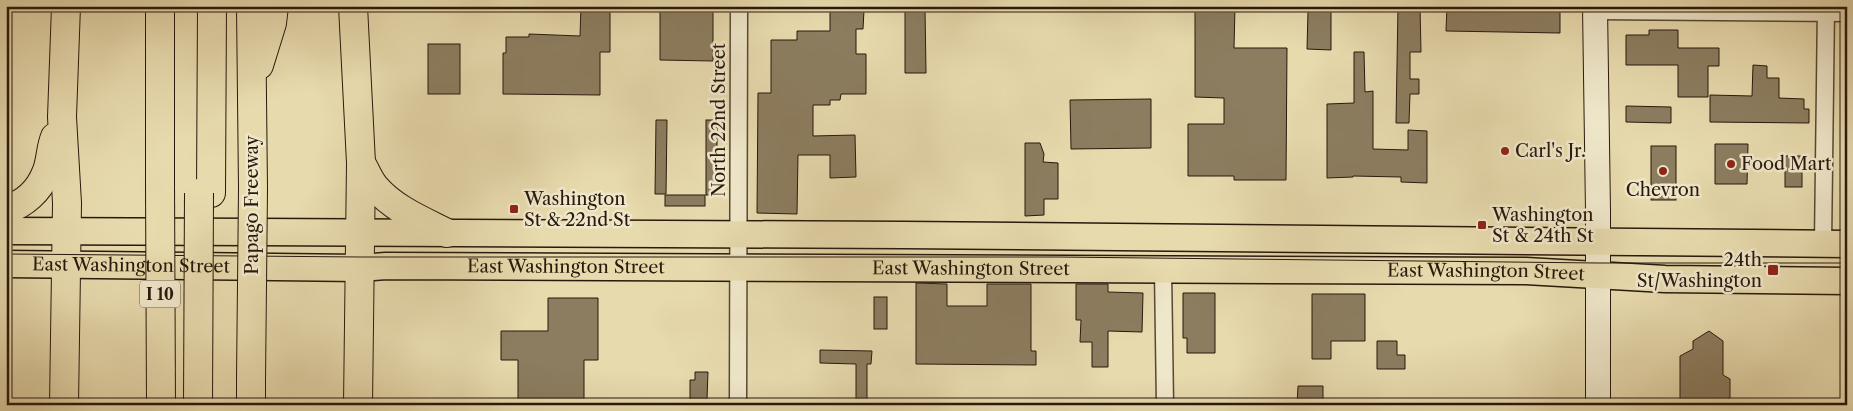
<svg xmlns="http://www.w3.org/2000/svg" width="1853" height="411" font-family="'Libre Caslon Text',serif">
	<rect width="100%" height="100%" fill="#e7daad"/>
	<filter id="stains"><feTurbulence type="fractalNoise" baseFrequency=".004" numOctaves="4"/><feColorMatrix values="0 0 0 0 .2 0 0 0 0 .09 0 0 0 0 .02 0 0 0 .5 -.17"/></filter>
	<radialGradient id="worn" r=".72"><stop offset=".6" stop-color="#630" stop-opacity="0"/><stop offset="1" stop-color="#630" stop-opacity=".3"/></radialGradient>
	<g fill="#8c7d60" stroke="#29180c">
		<path d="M581 6H610V52H600V95L503 94V53H506V37H529V34L580 36Z"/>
		<path d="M1195 6H1235L1234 48H1287L1286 180H1234V176H1188V124H1224V98L1195 97Z"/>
		<path d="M1398 6H1420L1421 52H1410V79H1419V94H1410L1409 123H1396Z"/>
		<path d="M1447 6H1560V33L1446 31Z"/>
		<path d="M660 8H713V61L660 60Z"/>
		<path d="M830 9 864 10 863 29H856V54H866V94H841L840 100H830V105H813V136L855 135 856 177 830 178V155H798L797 214 757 213 758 93H771V40H797V31H830Z"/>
		<path d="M905 9H925L926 73H905Z"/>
		<path d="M1308 11H1331V50L1307 49Z"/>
		<path d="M1649 30H1678V48H1719V66H1708V97H1678V65H1626V35H1649Z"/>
		<rect x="428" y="44" width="32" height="50"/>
		<path d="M1354 52H1364L1365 92 1373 91V149L1408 150V130L1427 131V183L1401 182V177L1353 176V177L1327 178V104L1354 103Z"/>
		<path d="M1753 65 1767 66V78H1779V98L1804 99V109H1809V123L1710 122V95L1752 96Z"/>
		<path d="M1151 99V148L1071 149 1070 100Z"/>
		<path d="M1626 106 1671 107V123L1626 122Z"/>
		<path d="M656 120H667L666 194H655Z"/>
		<rect x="706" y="120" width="11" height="75"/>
		<path d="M1025 143H1040L1044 154 1043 162 1058 163V199H1044V215L1025 216Z"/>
		<path d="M1715 144H1748L1747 184H1715Z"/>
		<rect x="1651" y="146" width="25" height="54"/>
		<rect x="1785" y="156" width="17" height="31"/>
		<rect x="665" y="195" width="40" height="11"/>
		<path d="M916 283 947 284V306H987V284H1031V351H1036V365L916 364Z"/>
		<path d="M1076 284H1108V292L1143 293 1142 332 1108 331V367H1092V342H1080L1081 320H1076Z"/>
		<path d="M1183 293H1215V353H1187V338H1183Z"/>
		<path d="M1312 294H1365V341H1331V359H1312Z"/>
		<rect x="874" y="297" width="13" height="32"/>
		<path d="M548 298H598V360H584V405H518V360H501V331H548Z"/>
		<path d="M1709 331 1723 341V375L1730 379V398L1720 405H1693L1691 403 1685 405 1680 402V356L1693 349V341Z"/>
		<path d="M1377 341H1397V355H1405V369H1377Z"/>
		<path d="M820 350 872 351 871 364H867V405H856V364L820 363Z"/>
		<path d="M695 372H708L707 399H690V380H695Z"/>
		<path d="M1298 386H1323V405H1297Z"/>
	</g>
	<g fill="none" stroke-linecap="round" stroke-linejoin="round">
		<g stroke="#584834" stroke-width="19">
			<g id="street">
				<path d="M1595 11 1847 13"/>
				<path d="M1823 244 1826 6"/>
				<path d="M1163 270 1165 405"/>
				<path d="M738 405 739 6"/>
			</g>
		</g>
		<g stroke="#29180c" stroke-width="26">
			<path id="secondary" d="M1595 6 1598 212V405"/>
		</g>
		<g stroke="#29180c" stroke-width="29">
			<g id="primary">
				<path d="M6 231 903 235 1847 244"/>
				<path id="s1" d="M6 264 360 268 386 266 1526 271 1665 279 1847 281"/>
			</g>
		</g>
		<g stroke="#29180c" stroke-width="30">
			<g id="highway">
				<path d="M160 6V183"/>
				<path d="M251 6 253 189"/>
				<path d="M353 6 361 163 358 405"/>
				<path d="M259 65 272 23 274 6"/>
				<path d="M361 163C366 171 369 180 375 187 394 209 421 220 447 233"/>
				<path d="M211 193 212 6"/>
				<path d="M6 210C24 204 39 191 46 173 51 162 50 149 55 137"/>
				<path d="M64 405 67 203 62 117 66 6"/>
				<path d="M251 405V380"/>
			</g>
		</g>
		<use href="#street" stroke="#efe7ca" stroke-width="16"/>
		<use href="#secondary" stroke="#efe7ca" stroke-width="24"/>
		<use href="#primary" stroke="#e7daad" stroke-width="26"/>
		<use href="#highway" stroke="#e7daad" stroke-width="28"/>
		<path stroke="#29180c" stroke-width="1" d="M6 254 361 257H1059L1598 263H1847"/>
		<g stroke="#29180c" stroke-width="30" stroke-linecap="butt">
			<g id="highway-bridge">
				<path d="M160 183 161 405"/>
				<path d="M251 380 253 189"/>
				<path d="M198 405 199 193"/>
			</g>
		</g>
		<use href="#highway-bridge" stroke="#e7daad" stroke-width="28"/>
	</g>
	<g fill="#8f2418" stroke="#efe7ca" stroke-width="2">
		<circle cx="1505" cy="151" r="5"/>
		<circle cx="1731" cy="164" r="5"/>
		<circle cx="1663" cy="171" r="5"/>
		<rect x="509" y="204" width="10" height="10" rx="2.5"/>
		<rect x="1477" y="220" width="10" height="10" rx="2.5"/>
		<rect x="1767" y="264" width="12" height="12" rx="2.5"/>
	</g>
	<g text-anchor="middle" stroke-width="5" stroke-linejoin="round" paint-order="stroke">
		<rect fill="#efe7ca" stroke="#645645" stroke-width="1" x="140" y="280.5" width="40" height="27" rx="4"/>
		<g font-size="16" font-weight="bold" fill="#29180c">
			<text x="160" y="300">I 10</text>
		</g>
		<g font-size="18" fill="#29180c" stroke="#efe7ca">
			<text transform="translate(719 120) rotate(-90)" y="6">North 22nd Street</text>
			<text transform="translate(252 205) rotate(-90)" y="6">Papago Freeway</text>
			<text dy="6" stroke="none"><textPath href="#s1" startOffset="125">East Washington Street</textPath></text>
			<text dy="6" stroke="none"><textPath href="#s1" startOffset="560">East Washington Street</textPath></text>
			<text dy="6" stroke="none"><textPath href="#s1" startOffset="965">East Washington Street</textPath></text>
			<text dy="6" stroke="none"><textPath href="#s1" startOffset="1480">East Washington Street</textPath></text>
		</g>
		<g font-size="18" fill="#29180c" stroke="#efe7ca" text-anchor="start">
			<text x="1515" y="157">Carl's Jr.</text>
			<text x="1741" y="170">Food Mart</text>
			<text x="1663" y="196" text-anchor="middle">Chevron</text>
			<text x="524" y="205">Washington<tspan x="524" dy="21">St &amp; 22nd St</tspan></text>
			<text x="1492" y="221">Washington<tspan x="1492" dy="21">St &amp; 24th St</tspan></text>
			<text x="1762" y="266" text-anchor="end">24th<tspan x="1762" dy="21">St/Washington</tspan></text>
		</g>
	</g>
	<rect width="1853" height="411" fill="none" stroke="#e7daad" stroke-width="25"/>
	<rect x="8" y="8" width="1838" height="396" fill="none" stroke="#29180c" stroke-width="2.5"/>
	<rect x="12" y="12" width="1828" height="386" fill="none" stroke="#29180c"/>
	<rect width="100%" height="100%" filter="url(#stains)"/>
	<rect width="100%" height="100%" fill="url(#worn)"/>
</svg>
